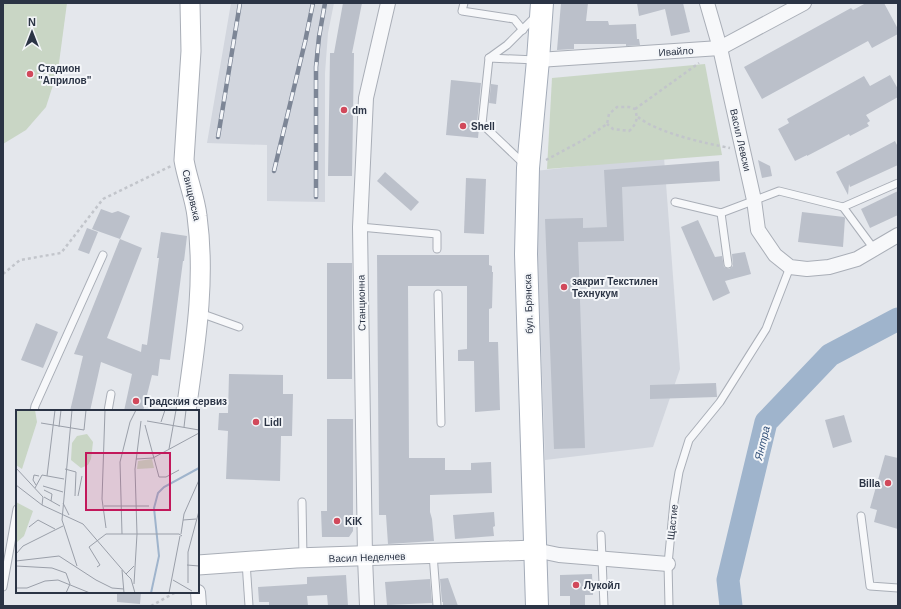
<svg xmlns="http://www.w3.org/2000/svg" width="901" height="609" font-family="Arial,sans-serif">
	<rect width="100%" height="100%" fill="#e4e7ec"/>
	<g fill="#d2d6de">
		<path d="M231 3H334L328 33 325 73V202L267 201V145L207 143Z"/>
		<path d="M664 157 680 369 653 447 545 460 535 171Z"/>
	</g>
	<g fill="#c9d6c5">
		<path d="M3 3H67L59 63 53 85 46 107 26 130 3 144Z"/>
		<path d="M705 64 722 155 547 169 552 78Z"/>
	</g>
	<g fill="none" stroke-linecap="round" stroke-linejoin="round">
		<path stroke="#9fb4cc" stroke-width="23" d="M731 606 728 580 766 422 830 355 898 319"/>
	</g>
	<g fill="#bbc0ca">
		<path d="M343 3H362L352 53H354L352 176H328L330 53H334Z"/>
		<path d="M561 3H588L586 21H608L609 25 636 24 637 39H639L640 45 626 46V44H574V49L557 50Z"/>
		<path d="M637 3H683L690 32 671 36 665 9 639 16Z"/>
		<path d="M866 3H884L898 29V34L872 48 868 41 762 99 744 67 851 8 853 10Z"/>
		<path d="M890 75 898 89V97L866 115 870 121 867 123 869 126 850 136 849 134 807 156V155L795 161 778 129 789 123 787 119 864 76 870 86Z"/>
		<path d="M451 80 481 83 477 123 479 128 478 138 446 135Z"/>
		<path d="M491 84 498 85 496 104 489 103Z"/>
		<path d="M895 141 898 147V165L850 187 849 184 848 195 836 172Z"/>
		<path d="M758 160 770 166 772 176 762 178Z"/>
		<path d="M719 161 720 181 622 187 624 241 578 242 585 448 554 449 545 219 583 218V228L607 227 604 170Z"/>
		<path d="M385 172 419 202 411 211 377 181Z"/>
		<path d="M466 178 486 179 484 234 464 233Z"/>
		<path d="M898 191V215L870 228 861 209Z"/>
		<path d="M101 209 112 213 118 211 130 216 120 239 92 229Z"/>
		<path d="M802 212 844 217 845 218 843 247 798 242Z"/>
		<path d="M698 220 715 257 722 256 724 267 729 269 733 266 732 254 745 252 751 274 725 281 730 293 713 301 681 227Z"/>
		<path d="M87 228 98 232 89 254 78 250Z"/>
		<path d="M161 232 187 236 184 261H183L170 360 160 359 158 376 152 375 143 411H124L132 374 101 362 90 411H70L83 356 74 354 120 239 142 248 107 338 141 352 142 344 147 345 159 258H157Z"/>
		<path d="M377 255H489V265L492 266V272H493L492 308 489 309V342H498L500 410 475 412 474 361H458V350L467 349V286H408L409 458H445V470H471V463L491 462 492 493 430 495V512L432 519 434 541 388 544 386 515H379Z"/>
		<rect x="327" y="263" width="25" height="116"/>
		<path d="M36 323 58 332 43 368 21 360Z"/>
		<path d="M229 374 283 375V394H293L292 436H281L280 481 226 479 228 431 218 430 219 413H228Z"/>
		<path d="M716 383 717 397 650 399V385Z"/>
		<path d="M844 415 852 442 833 448 825 420Z"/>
		<path d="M327 419H353V531L349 537H322L321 511H327Z"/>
		<path d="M885 455 898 458V529L874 522 877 510 870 508Z"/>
		<path d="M494 512 495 526 493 527 494 536 455 539 453 515Z"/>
		<path d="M592 574 593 595H585V606H570V596H560V575Z"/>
		<path d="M346 575 348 606H328L327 595 307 596 308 606H269V602H259L258 587 307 584V577Z"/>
		<path d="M448 578 458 606H443V602H442L440 579Z"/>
		<path d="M430 579 432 603 387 605 385 582Z"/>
		<path d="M117 592H141L140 604 117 602Z"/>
	</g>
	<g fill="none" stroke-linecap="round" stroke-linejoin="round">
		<g stroke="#a9aeb7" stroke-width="9">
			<g id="lane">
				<path d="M464 3 462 11 514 19 523 30"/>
				<path d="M489 58 507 45 535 17"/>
				<path d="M525 165 482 124 489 58 536 60"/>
				<path d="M675 202 721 213 779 191 843 207 898 183"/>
				<path d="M843 207 874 249"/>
				<path d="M721 213 728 264"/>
				<path d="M360 227 437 234V249"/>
				<path d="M438 294 441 423"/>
				<path d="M200 313 239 327"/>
				<path d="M34 411 35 406 103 255"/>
				<path d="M108 411 111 394"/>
				<path d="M302 502 303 558"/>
				<path d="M861 516 870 586 898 588"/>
				<path d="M601 535 604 606"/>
				<path d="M433 554 437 606"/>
				<path d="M246 562 249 606"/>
				<path d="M3 587 17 509"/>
				<path d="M669 606 668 564 674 502 679 472 689 440 720 402 766 329 790 267"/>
			</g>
		</g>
		<g stroke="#a9aeb7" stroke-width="16">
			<g id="street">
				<path d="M707 3 720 48 754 200 758 230 775 255 790 267 807 269 829 267 857 259 898 235"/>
				<path d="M538 60 720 48 804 3"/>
				<path d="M535 550 559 555 668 564"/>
				<path d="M198 592 199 606"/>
				<path d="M367 606 365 557 360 227 366 98 388 3"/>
			</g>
		</g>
		<g stroke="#a9aeb7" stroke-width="21">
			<g id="secondary">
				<path d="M186 411C195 346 206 282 197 216 195 197 187 179 184 160L191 51 190 3"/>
				<path d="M198 565 296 558 535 550"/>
			</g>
		</g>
		<g stroke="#a3abb8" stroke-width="24">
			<path id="primary" d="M537 606 526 254 528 168 538 60 542 3"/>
		</g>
		<g stroke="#c2c5cb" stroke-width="2.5" stroke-dasharray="3 3" stroke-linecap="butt">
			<path d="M635 109 699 63"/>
			<path d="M638 117C658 133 704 143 730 148"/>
			<path d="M546 160 585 139 607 124 609 114 617 107H629L635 109C638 118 637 124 629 131L613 129 607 124"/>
			<path d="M3 274 20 260 61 253 103 199 171 166"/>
			<path d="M151 606 176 592"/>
		</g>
		<use href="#lane" stroke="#f7f8fa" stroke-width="7"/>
		<use href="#street" stroke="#f7f8fa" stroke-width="14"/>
		<use href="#secondary" stroke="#fff" stroke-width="19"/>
		<use href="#primary" stroke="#fff" stroke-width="22"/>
		<g stroke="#7d8696" stroke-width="4.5">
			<g id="rail">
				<path d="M218 137 240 3"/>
				<path d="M274 171 305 42 313 3"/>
				<path d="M316 197V67L319 37 325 3"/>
			</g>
		</g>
		<use href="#rail" stroke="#f4f6f9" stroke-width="3" stroke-dasharray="9" stroke-linecap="butt"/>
	</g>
	<g fill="#d1495b" stroke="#f4f6f9" stroke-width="1.5">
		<circle cx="30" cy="74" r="4"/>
		<circle cx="344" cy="110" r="4"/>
		<circle cx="463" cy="126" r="4"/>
		<circle cx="564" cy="287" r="4"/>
		<circle cx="136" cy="401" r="4"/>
		<circle cx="256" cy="422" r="4"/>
		<circle cx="888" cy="483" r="4"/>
		<circle cx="337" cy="521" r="4"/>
		<circle cx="576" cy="585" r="4"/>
	</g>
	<g text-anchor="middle" stroke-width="4" stroke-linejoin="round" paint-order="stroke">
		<g font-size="10" fill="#2b3445" stroke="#f4f6f9">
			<text transform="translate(676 51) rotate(-4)" y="4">Ивайло</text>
			<text transform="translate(741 140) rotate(77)" y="4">Васил Левски</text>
			<text transform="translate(192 195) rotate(77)" y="4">Свищовска</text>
			<text transform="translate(361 303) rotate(-91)" y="4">Станционна</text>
			<text transform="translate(528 304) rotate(-92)" y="4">бул. Брянска</text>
			<text transform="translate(672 522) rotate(-84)" y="4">Щастие</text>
			<text transform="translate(367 557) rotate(-2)" y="4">Васил Неделчев</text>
		</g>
		<g font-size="10" font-weight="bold" fill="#2b3445" stroke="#f4f6f9" text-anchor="start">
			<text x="38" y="72">Стадион<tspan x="38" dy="12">"Априлов"</tspan></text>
			<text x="352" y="114">dm</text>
			<text x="471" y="130">Shell</text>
			<text x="572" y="285">закрит Текстилен<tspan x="572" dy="12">Технукум</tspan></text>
			<text x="144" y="405">Градския сервиз</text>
			<text x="264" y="426">Lidl</text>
			<text x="880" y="487" text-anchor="end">Billa</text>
			<text x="345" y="525">KiK</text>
			<text x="584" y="589">Лукойл</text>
		</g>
		<g font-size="11" font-style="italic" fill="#34527a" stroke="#f4f6f9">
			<text transform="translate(762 443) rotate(-76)" y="4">Янтра</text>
		</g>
	</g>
	<g transform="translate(16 410)">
		<rect width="183" height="183" fill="#e4e7ec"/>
		<path d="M0 0H19L21 12 6 59 0 55ZM71 24 77 32 75 49 72 55 65 58 55 50 56 33 61 26ZM136 49 138 58 121 59 122 51ZM0 92 17 101 8 126 0 133Z" fill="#c9d6c5"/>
		<path fill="none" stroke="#9fb4cc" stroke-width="2" d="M135 183 143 146 138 98 142 83 148 77 183 58"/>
		<path fill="none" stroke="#9a9fa9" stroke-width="1" d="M56 0 46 110 61 156M89 0 86 89 90 118M131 11 183 20M145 12 149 0M25 13 68 20 70 0M129 15 143 67H150L163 60M43 17 45 0M168 17 170 0M153 39 160 0M120 49 137 48 183 23M0 58 27 87 26 95M49 59 60 62 59 86M31 66 39 0M0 75 26 95 67 114 110 164M20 75 17 70 18 65 23 66M27 76 47 82M19 78 26 65 48 69M28 80 36 84 35 91M62 86 66 66M28 87 44 96M47 93 53 105M88 96H133M167 110 180 109M13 117 22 110 39 119M106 124 104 52 114 12 120 0M165 124 168 104 183 70M0 144 7 136 47 116M0 151 43 146 80 170 96 178 108 179M171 155 183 156M0 156 36 158 50 163 54 174 50 183M118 156 110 164 115 169 119 183M81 157 84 155 73 137 90 124H163L166 126M106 160 108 183M157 170 176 181M172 173V142L183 101M118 174 121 124 119 59 125 11M0 178H11L29 171 42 170 74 183M153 183 164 126"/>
		<path fill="#c2185b" fill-opacity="0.15" stroke="#c2185b" stroke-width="2" d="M70 43H154V100H70Z"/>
		<rect width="183" height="183" fill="none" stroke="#2b3445" stroke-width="2"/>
	</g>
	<rect width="901" height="609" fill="none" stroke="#2b3445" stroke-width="8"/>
	<g transform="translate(32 32)" stroke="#f4f6f9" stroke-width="3" paint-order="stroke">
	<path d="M0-3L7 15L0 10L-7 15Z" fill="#2b3445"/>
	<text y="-6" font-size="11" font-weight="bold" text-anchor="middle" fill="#2b3445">N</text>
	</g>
</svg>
